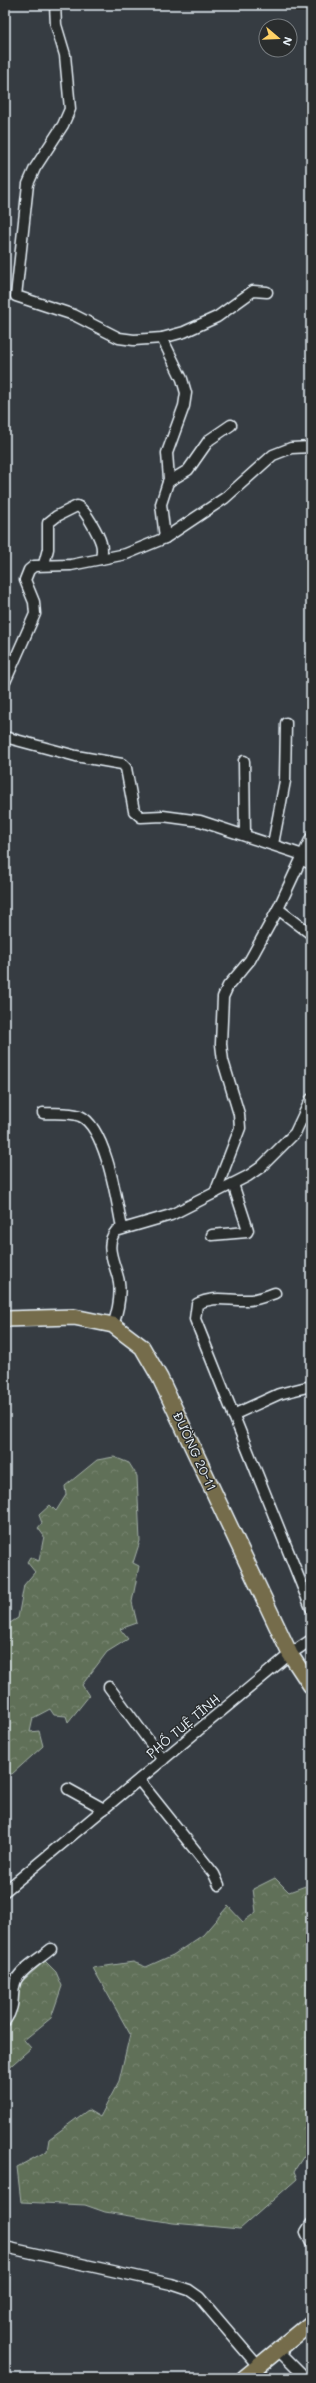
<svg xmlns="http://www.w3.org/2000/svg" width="316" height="2383" font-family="Mali,sans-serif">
	<defs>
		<pattern id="forest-crowns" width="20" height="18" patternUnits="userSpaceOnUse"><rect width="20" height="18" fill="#607058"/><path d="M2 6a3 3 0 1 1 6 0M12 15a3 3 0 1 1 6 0" fill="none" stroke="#778571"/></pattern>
	</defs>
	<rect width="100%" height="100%" fill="#363c42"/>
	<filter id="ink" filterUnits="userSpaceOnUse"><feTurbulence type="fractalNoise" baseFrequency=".025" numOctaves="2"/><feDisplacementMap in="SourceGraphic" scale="8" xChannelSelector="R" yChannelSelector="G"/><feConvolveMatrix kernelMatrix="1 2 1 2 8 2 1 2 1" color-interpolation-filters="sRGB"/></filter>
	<g filter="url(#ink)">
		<g fill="url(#forest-crowns)" stroke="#a4b0a8">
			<path d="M114 1457 129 1463 137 1476 140 1541 133 1563 139 1566 132 1602 137 1623 120 1629 128 1639 107 1652 82 1685 89 1696 68 1722 66 1716 54 1715 50 1709 33 1718 30 1732 39 1731 43 1746 12 1774 5 1773V1626L18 1618 24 1585 35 1572 27 1562 30 1557 39 1561 44 1536 38 1528 42 1523 39 1515 50 1505 56 1511 66 1495 65 1486 97 1460Z"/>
			<path d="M275 1878 289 1892 311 1884V2145L294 2171 297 2179 240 2229 173 2223 105 2212 85 2205 21 2202 17 2167 47 2151 49 2139 88 2110 100 2117 119 2081 130 2034 93 1968 133 1962 146 1967 173 1955 203 1935 228 1906 243 1922 256 1912 253 1889Z"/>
			<path d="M45 1961 56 1972 62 1986 51 2018 24 2040 31 2048 5 2071V1984H19Z"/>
		</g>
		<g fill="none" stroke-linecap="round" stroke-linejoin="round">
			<g stroke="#e8f1f8" stroke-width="13">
				<g id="minor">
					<path d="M55 5 56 25 65 55 70 109 63 125 35 168 28 184 16 296 74 315 119 338 134 340 162 338 184 332 217 317 253 291 267 292"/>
					<path d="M162 338 182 379 186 393 184 406 167 453 169 479 161 504 165 538"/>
					<path d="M168 482 188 470 209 440 231 425"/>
					<path d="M44 564 48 549V523L57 516 77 506C85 508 99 536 101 543 103 549 102 554 101 559"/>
					<path d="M5 682 35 614 34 602 25 580 29 570 34 566 71 565 126 554 165 538 225 498 273 455 291 448 311 447"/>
					<path d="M5 737 76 756 122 764 126 768 134 811 141 817 163 816 200 821 303 855 278 909 250 960 228 986 223 997 221 1044 223 1061 239 1114 240 1128 215 1193"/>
					<path d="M244 761 245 835"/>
					<path d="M273 844 285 781 286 723"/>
					<path d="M303 855 311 838"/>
					<path d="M301 859 311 864"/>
					<path d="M278 909 311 934"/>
					<path d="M43 1113C54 1114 69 1112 80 1116 106 1127 117 1202 122 1228"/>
					<path d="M212 1235 247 1232 248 1230 233 1184"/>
					<path d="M275 1293C266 1296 257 1300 248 1300 229 1301 214 1295 197 1304L195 1319 311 1608"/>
					<path d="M113 1325C118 1311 121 1297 119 1282 116 1265 103 1246 116 1231L171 1215 248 1176 261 1167 295 1133 311 1099"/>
					<path d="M233 1415 279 1394 311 1386"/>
					<path d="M109 1687 163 1760"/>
					<path d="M139 1780 214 1874 219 1885"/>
					<path d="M68 1789 104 1809"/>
					<path d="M5 1891 290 1654 311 1640"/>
					<path d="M5 2021C17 2004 10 1994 16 1980 22 1968 41 1958 51 1949"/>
					<path d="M311 2224 306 2232 311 2243"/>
					<path d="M5 2247 171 2284 189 2290 199 2297 258 2366"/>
					<path d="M278 2350 306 2378"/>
				</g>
			</g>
			<g stroke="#e8f1f8" stroke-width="18">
				<g id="highway">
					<path d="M5 1319 74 1317 113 1325 142 1347 160 1378 290 1654 311 1686"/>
					<path d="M244 2378 311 2323"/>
				</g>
			</g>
			<use href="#minor" stroke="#2a2d2e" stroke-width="10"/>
			<use href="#highway" stroke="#746c4b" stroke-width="15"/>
		</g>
	</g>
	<g text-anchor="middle" stroke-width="3" stroke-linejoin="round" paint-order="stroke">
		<g font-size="13" fill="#e8f1f8" stroke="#2a2d2e">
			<text transform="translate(195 1451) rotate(65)" y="5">ĐƯỜNG 20-11</text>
			<text transform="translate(183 1726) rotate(-40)" y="5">PHỐ TUỆ TĨNH</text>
		</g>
	</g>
	<rect width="316" height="2383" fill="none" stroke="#2a2d2e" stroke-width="20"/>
	<rect x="10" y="10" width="296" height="2363" fill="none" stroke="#e8f1f8" stroke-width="1.5" filter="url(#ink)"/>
	<g transform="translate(278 38) rotate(109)"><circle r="19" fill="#2a2d2e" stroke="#767b7f"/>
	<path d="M0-3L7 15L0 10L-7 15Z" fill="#ffd166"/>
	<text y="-6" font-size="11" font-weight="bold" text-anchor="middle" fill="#e8f1f8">N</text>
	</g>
</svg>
